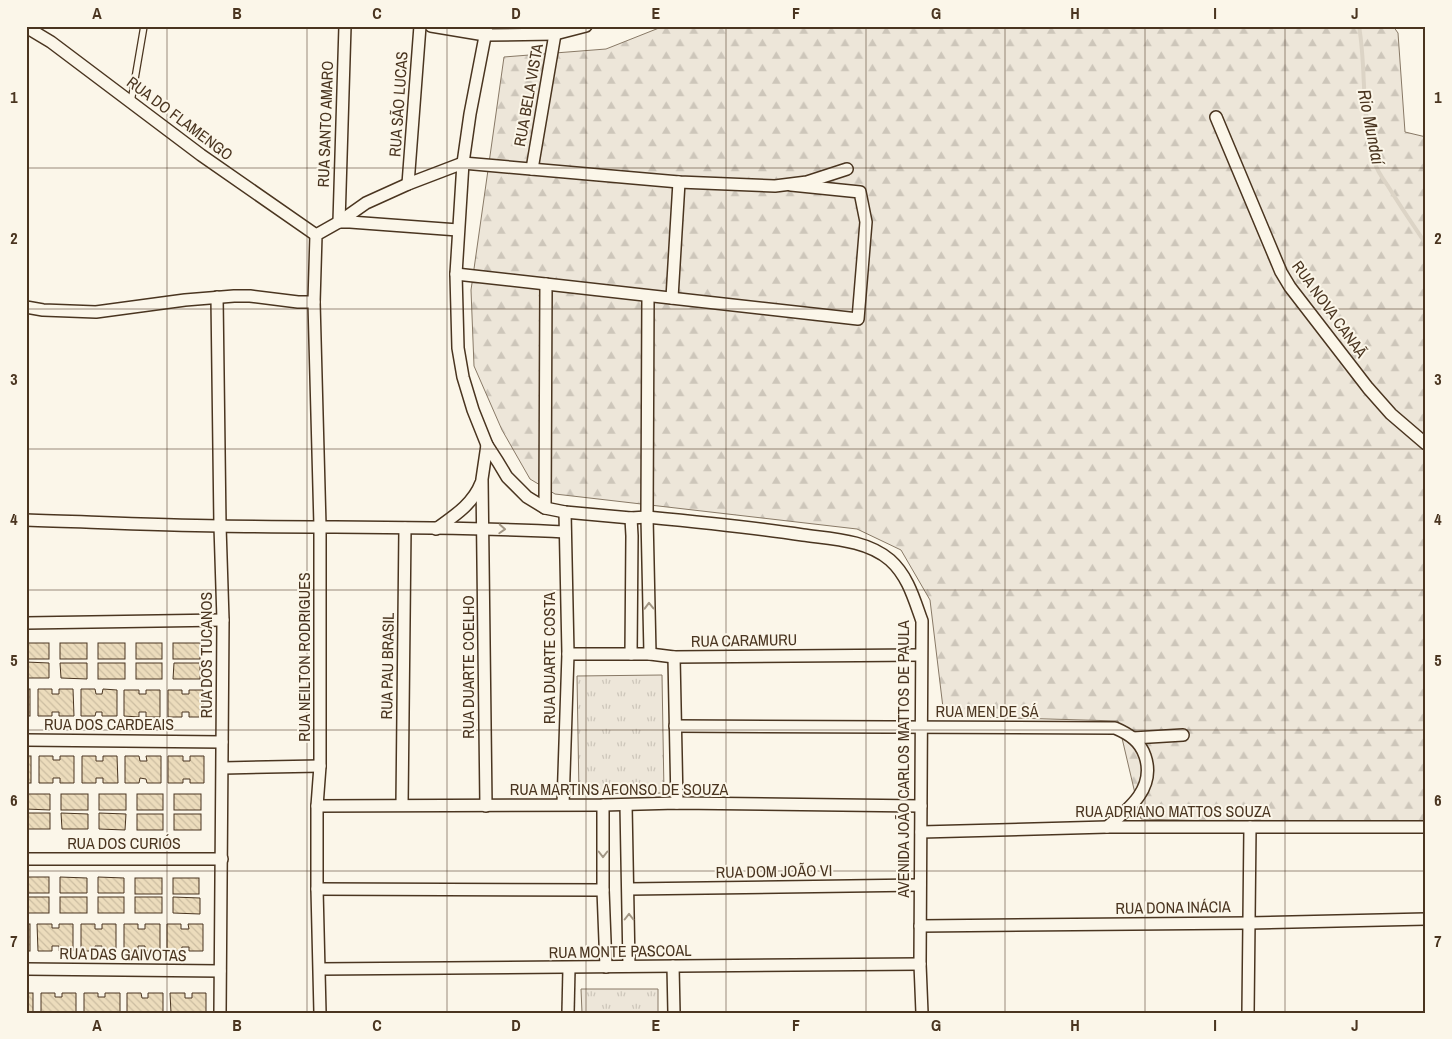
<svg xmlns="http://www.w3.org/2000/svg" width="1452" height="1039" font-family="'Archivo Narrow',sans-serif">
	<defs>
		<pattern id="grass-tufts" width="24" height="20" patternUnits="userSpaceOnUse" patternTransform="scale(1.25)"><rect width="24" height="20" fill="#ede6d9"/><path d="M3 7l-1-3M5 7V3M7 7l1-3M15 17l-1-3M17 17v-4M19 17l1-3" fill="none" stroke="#cdc6ba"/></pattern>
		<pattern id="forest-firs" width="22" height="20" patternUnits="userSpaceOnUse" patternTransform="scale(1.25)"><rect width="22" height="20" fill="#ede6d9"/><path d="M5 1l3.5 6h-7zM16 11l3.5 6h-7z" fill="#cdc6ba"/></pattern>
		<pattern id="building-back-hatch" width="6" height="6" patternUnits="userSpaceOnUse" patternTransform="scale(1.25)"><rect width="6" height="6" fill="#ecdcbc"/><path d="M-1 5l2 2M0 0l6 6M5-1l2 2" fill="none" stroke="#ccbda1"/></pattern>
	</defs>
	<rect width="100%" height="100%" fill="#fbf6e9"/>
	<g fill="url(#grass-tufts)" stroke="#887966">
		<path d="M662 675 664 793 579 794 577 676Z"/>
		<path d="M581 989H658V1013H582Z"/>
	</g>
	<path fill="url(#forest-firs)" stroke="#887966" d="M664 26H1393L1398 33 1405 132 1426 137V827L1141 819 1118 721 944 716 930 600 901 550 857 529 555 494 530 479 502 430 474 366 471 290 504 57 606 49Z"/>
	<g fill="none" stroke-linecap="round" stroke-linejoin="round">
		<path stroke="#dcd4c6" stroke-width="4" d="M1359 26C1367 72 1360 118 1375 163 1377 171 1383 179 1388 186 1400 206 1413 225 1426 244"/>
	</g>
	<g fill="url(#building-back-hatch)" stroke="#4a3520">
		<rect x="26" y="643" width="23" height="16"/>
		<rect x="60" y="643" width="27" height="16"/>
		<rect x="98" y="643" width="27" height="16"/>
		<rect x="136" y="643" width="26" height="16"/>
		<rect x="173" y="643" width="27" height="16"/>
		<path d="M26 662 49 663V678H26Z"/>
		<path d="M60 663H87V679L61 678Z"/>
		<rect x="98" y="663" width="27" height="16"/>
		<rect x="136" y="663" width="26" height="16"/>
		<path d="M174 663H200V679H173Z"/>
		<rect x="26" y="689" width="4" height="27"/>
		<path d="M38 689H52V694H59V689H73L74 716H59V712H52V716H38Z"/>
		<path d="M81 689H95L96 694H102L103 689 117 690V716H102V712H96L95 716H81Z"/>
		<path d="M124 690H139V694H146V690H160V717H146V712H139V717L124 716Z"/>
		<path d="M168 690H182V694H189V690H203V717H189V712H182V717H168Z"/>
		<rect x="26" y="756" width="5" height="27"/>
		<path d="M39 756H53V760H60V756H74V783H60V778H53V783H39Z"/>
		<path d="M82 756H96V761H103V756H117L118 783H103V778H96V783H82Z"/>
		<path d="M125 756H139L140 761H147L146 756H161V783H147L146 779 140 778 139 783H125Z"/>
		<path d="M168 756H183V761H190V756H204V783H190V779H183V783H168Z"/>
		<path d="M26 794H50V810L26 809Z"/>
		<rect x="61" y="794" width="27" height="16"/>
		<rect x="99" y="794" width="27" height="16"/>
		<rect x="137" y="794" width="26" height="16"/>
		<rect x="174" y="794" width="27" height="16"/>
		<rect x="26" y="813" width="24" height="16"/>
		<path d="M61 813 88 814V829H62Z"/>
		<path d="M99 813 126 814 125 830 99 829Z"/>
		<rect x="137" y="814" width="26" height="16"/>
		<rect x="174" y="814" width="27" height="16"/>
		<rect x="26" y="877" width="23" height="16"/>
		<path d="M60 877 87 878V893H60Z"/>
		<path d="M98 877 124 878V893H98Z"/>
		<rect x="135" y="878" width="27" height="16"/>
		<rect x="173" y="878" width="26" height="16"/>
		<rect x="26" y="897" width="23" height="16"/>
		<rect x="60" y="897" width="27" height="16"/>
		<rect x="98" y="897" width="26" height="16"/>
		<rect x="135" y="897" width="27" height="16"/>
		<path d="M173 897 200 898V914L173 913Z"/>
		<rect x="26" y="924" width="4" height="27"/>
		<path d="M37 924H52V928H59V924H73V951H59V946H52V951H38Z"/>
		<path d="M81 924H95V929H102V924H116V951H102V946H95V951H81Z"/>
		<path d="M124 924H138V929H145V924H160V951H145V946H138V951H124Z"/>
		<path d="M167 924H181V929H189L188 924H203V951H189V947H182L181 951H167Z"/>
		<rect x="26" y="993" width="7" height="20"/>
		<path d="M41 993H55V997H62V993H76V1013H41Z"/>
		<path d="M84 993H98V997H105V993H120V1013H84Z"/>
		<path d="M127 993H141L142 998H148V993H163V1013H127Z"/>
		<path d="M170 993H185V998H192V993H206V1013H171Z"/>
	</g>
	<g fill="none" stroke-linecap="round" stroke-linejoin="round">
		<g stroke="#4a3520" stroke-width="8">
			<path id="lane" d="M131 102 144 26"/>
		</g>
		<g stroke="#4a3520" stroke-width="14">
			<g id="street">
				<path d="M431 26 485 35 555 34 586 26"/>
				<path d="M487 26 470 114 463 163 456 274 458 348 463 377 473 410 487 445 498 462 507 477 527 497 545 508 565 512 631 518 647 517C699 522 751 527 803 535 832 539 867 540 890 560 908 576 914 599 922 621L920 964 922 1013"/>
				<path d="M26 27 51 42 201 155 316 235"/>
				<path d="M1216 117 1281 272 1290 287 1368 388 1391 414 1426 444"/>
				<path d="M532 169 556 28"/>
				<path d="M408 184 420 26"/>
				<path d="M339 222 366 203 408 184 463 163 679 182 775 186 807 182 847 169"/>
				<path d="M339 222 345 26"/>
				<path d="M456 274 858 319 866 222 860 192 791 185"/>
				<path d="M648 296 647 517 650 654"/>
				<path d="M217 297 220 526 223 620 220 1013"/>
				<path d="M672 298 679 182"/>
				<path d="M314 302 320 526V766L317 806V889L320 1013"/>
				<path d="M26 307 43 310 96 312 185 300 234 296H250L298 302H314L316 235 339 222H350L458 230"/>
				<path d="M545 508 546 284"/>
				<path d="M26 520C91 522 155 525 220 526 335 528 450 526 565 532"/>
				<path d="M436 529C454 516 473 504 481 483"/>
				<path d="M26 623 223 620"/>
				<path d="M568 654H650L674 657 921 655"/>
				<path d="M631 654 632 536 631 518"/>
				<path d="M674 657 677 803"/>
				<path d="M675 726 1115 728C1129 734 1140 741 1145 756 1156 788 1129 809 1107 827"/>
				<path d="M1133 738 1183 735"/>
				<path d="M26 740 222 742"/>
				<path d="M223 768 320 766"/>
				<path d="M563 804 568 654 565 512"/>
				<path d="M402 805 405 528"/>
				<path d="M603 805V890L606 967"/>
				<path d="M626 805 629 966"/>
				<path d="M317 806 603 805 677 803 921 806"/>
				<path d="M486 806 482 479 487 445"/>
				<path d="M921 832 1107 827H1426"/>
				<path d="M26 859H222"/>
				<path d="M317 889 603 890"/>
				<path d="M629 889 920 885"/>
				<path d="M920 926 1249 923 1426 919"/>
				<path d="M673 966 674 1013"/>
				<path d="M26 969 220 971"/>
				<path d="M320 969 920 964"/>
				<path d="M568 1013 569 968"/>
				<path d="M1248 1013 1250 827"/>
			</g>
		</g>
		<use href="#lane" stroke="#fbf6e9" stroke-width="5.5"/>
		<use href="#street" stroke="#fbf6e9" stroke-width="11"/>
	</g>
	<defs><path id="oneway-chevron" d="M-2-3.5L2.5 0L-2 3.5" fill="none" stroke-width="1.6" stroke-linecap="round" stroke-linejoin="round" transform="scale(1.25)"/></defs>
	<g stroke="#a29684">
		<use href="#oneway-chevron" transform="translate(502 529) rotate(3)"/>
		<use href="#oneway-chevron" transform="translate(649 606) rotate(-91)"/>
		<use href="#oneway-chevron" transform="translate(603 854) rotate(90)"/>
		<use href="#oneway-chevron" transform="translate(629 917) rotate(-90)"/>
	</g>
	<path fill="none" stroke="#4a3520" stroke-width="1" stroke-opacity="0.55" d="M167 26V1013M307 26V1013M447 26V1013M586 26V1013M726 26V1013M866 26V1013M1005 26V1013M1145 26V1013M1285 26V1013M26 168H1426M26 309H1426M26 449H1426M26 590H1426M26 730H1426M26 871H1426"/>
	<g text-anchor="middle" stroke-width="4" stroke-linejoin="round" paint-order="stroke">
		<g font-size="16" fill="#4a3520" stroke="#fbf6e9">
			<text transform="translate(528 95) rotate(-80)" y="6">RUA BELA VISTA</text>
			<text transform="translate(398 104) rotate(-86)" y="6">RUA SÃO LUCAS</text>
			<text transform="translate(180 118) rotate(37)" y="6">RUA DO FLAMENGO</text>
			<text transform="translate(325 124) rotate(-88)" y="6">RUA SANTO AMARO</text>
			<text transform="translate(1330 309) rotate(54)" y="6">RUA NOVA CANAÃ</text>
			<text transform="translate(744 640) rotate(-1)" y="6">RUA CARAMURU</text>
			<text transform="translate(206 655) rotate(-90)" y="6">RUA DOS TUCANOS</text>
			<text transform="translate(304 657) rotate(-90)" y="6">RUA NEILTON RODRIGUES</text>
			<text transform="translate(549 658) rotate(-90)" y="6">RUA DUARTE COSTA</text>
			<text transform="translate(387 666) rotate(-89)" y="6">RUA PAU BRASIL</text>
			<text transform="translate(468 667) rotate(-90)" y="6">RUA DUARTE COELHO</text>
			<text x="987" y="717">RUA MEN DE SÁ</text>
			<text x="109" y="730">RUA DOS CARDEAIS</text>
			<text transform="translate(903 759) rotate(-90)" y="6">AVENIDA JOÃO CARLOS MATTOS DE PAULA</text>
			<text x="619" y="795">RUA MARTINS AFONSO DE SOUZA</text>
			<text x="1173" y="817">RUA ADRIANO MATTOS SOUZA</text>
			<text x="124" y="849">RUA DOS CURIÓS</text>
			<text transform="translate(774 871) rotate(-1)" y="6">RUA DOM JOÃO VI</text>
			<text transform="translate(1173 907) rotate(-1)" y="6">RUA DONA INÁCIA</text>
			<text transform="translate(620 951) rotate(-1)" y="6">RUA MONTE PASCOAL</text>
			<text transform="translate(123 954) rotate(1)" y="6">RUA DAS GAIVOTAS</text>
		</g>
		<g font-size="18" font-style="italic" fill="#4a3520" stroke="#fbf6e9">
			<text transform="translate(1371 127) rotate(79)" y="6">Rio Mundaí</text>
		</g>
	</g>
	<rect width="1452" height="1039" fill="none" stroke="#fbf6e9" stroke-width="55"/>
	<rect x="28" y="28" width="1396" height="984" fill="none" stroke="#4a3520" stroke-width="2"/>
	<g font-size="16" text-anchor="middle" font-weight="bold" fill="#4a3520">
		<text x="97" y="19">A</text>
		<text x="237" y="19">B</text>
		<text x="377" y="19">C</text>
		<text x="516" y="19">D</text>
		<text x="656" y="19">E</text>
		<text x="796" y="19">F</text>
		<text x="936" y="19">G</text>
		<text x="1075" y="19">H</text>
		<text x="1215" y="19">I</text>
		<text x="1355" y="19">J</text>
		<text x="14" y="103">1</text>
		<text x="1438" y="103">1</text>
		<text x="14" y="244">2</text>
		<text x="1438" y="244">2</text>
		<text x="14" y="385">3</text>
		<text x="1438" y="385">3</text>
		<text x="14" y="525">4</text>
		<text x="1438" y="525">4</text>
		<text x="14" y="666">5</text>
		<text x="1438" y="666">5</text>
		<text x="14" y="806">6</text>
		<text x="1438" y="806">6</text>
		<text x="14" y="947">7</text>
		<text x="1438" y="947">7</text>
		<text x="97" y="1031">A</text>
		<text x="237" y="1031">B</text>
		<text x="377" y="1031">C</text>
		<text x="516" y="1031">D</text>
		<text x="656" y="1031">E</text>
		<text x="796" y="1031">F</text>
		<text x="936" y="1031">G</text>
		<text x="1075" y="1031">H</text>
		<text x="1215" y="1031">I</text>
		<text x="1355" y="1031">J</text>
	</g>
</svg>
